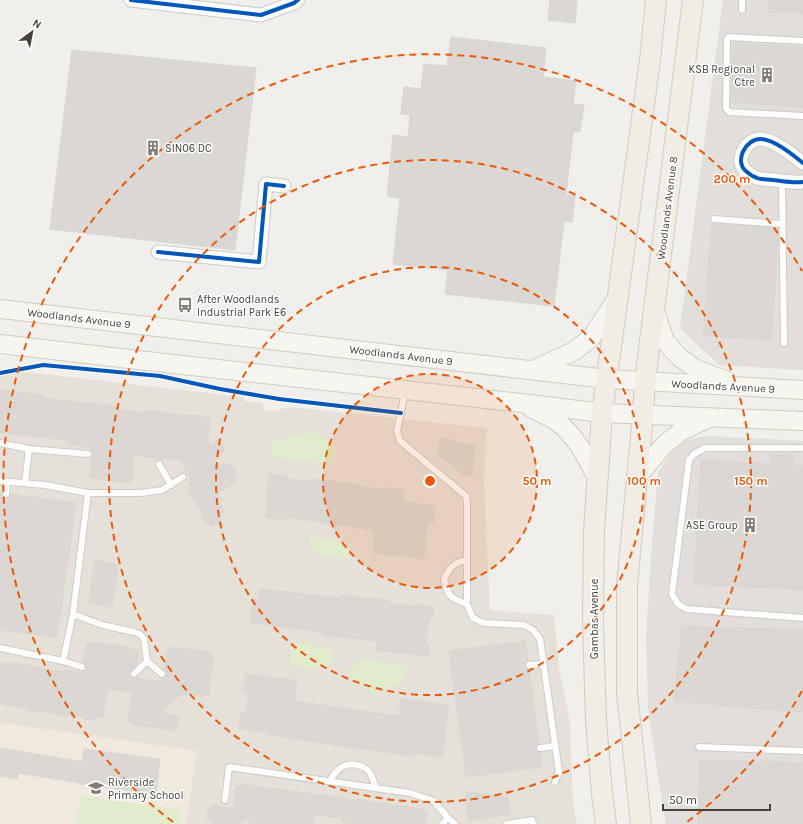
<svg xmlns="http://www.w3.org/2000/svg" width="803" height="824" font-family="Karla,sans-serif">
	<rect width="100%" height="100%" fill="#f1efeb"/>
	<path fill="#e6e1d8" d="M0 369 244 397V401L263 403V410L274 411 291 407 487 428 484 486 490 610 554 615 559 668 570 722 573 804 577 824H186L196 751 0 723Z"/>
	<g fill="#e2ded9">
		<path d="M723 0H803V370L719 365 680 328Z"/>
		<path d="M707 436 803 441V824H666L661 795 648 709 646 637 651 557 658 472 672 451 687 440Z"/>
	</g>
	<path fill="#efeadd" d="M0 723 197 751 186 824H0Z"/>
	<g fill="#e0eccb">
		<path d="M316 432 336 449 334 464 270 457 272 441Z"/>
		<path d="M309 537 332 540 348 548 347 559 319 555 310 547Z"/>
		<path d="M293 643H304L332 650 331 666 306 669 289 662Z"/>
		<path d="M364 660 407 665 404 682 374 694 358 683 355 685 347 672Z"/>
		<path d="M81 796 180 810 178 824H77Z"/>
	</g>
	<g fill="#dbd8d3" stroke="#d9d6d1">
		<path d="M550 0H577L575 23 548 20Z"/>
		<path d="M769 0H803V13L769 12Z"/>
		<path d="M451 37 546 48 543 77 576 81 573 104 584 105 580 132H573L566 195 575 196 572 222 564 221 554 306 445 294 448 270 393 264 400 198 387 196 393 135 408 137 410 115 401 114 404 87 421 89 424 64 447 66Z"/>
		<path d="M733 43 803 47V107L731 102Z"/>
		<path d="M72 50 256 68 235 250 50 229Z"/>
		<path d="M712 223 778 228V241L771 340 703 335Z"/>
		<path d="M0 390 44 395 43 398 120 407 119 409 146 413 147 410 180 415 204 416V418H210L208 447 218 439 225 450 210 465 231 464 237 474 234 476 237 481 218 493 221 499 217 501 224 512 218 515 222 520 211 527 209 523 207 525 201 514 202 513 188 490 191 488 188 483 192 481 181 461 133 455 132 482 125 481 124 483 90 477 91 469 92 468V454L91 448 67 443V440L0 433Z"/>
		<path d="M441 438 475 446 472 474 466 475 463 474 437 454Z"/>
		<path d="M771 454 793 455V466H803V590L694 584 701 460 771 464Z"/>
		<path d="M269 474 287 476 288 479 310 481 311 479 361 485V487L384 490 385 488 404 490 403 502 435 506 434 522H428L424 558H420L419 559 393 554 392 556 381 554 379 553 373 552 374 530 334 524H321V522L285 517V520L266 517Z"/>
		<path d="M0 493H2V496L5 498H8L10 494 76 503 57 637 0 630Z"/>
		<path d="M95 560 118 564 112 607 89 603Z"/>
		<path d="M260 589 341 598 342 595 370 599V598L383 599V600H389V603L414 607V605L434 607 432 618H430L429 623H428L426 645H429L428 656 376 650 377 641 322 635 323 632 251 623 253 598 259 599Z"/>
		<path d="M682 626 803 630V712L674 701Z"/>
		<path d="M525 641 528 661 525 663V666L527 669H529L539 744 536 746V749L537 751 540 752 542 767 466 777 449 651Z"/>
		<path d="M93 642 132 648V650L139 651 136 665 130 672 131 677 133 678H136L162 682V678L165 677 166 674V672L164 670 168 649H171V647L211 652 210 655H213L209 695 205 694 204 697 181 694 161 713 179 716 177 729 173 728V731L146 726V727L134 725 135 722H128L132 692 107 689 106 701 102 718 96 717 95 720 84 719 83 717 53 714 52 713 38 711 37 712 26 710 27 708 0 704V663L12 664V663L44 668V669L63 672 64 670 82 673V671H85L86 668V664L83 663 87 643 93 644Z"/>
		<path d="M246 674 250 675V674L277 679 278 678 290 679 297 682 295 701 333 707 399 716 401 699 449 705 442 757 416 753 415 756 341 746 277 736 267 734V733L239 728 241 712 246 713 248 691 243 690Z"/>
		<path d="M0 748 82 762 84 749 160 759 156 794 79 784 80 783 18 773 17 779 0 776Z"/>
		<path d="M700 760 803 763V824H698Z"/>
		<path d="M243 784 254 786 255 787 279 789 317 795 342 797V799L356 801 357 799 377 803 424 809V812H428L425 824H355L342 822 343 818 314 815 313 824H251L248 818 238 824H213V821L207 820 208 808H213V805L233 809 236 786H242Z"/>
		<path d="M468 792 508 798 510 814 469 821 465 798Z"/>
	</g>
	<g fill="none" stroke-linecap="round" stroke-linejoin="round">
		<g stroke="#cecbc7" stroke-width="8">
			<g id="lane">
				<path d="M742 10V0"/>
				<path d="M803 41 729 37 727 39V41L726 108 729 112 803 116"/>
				<path d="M782 181 784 343"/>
				<path d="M714 219 782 224"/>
				<path d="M405 392 397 431 400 441 466 496 467 503V604L473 618 484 623 524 625 533 630 540 639 559 772 555 782"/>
				<path d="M0 443 29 449 88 454"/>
				<path d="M803 448H705L694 454 689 460 672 594 678 604 686 609 803 618"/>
				<path d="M159 464 171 485"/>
				<path d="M0 481 45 485 88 493H141L162 490 183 477"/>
				<path d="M25 483 29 449"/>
				<path d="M6 494 7 482"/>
				<path d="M467 604C450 598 448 597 444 579 450 567 453 563 467 560"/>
				<path d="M73 614 102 625 134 632 140 634 144 639 147 661 162 674"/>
				<path d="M0 648 63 661 82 667"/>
				<path d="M63 661 73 614 88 493"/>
				<path d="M529 665 543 664"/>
				<path d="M134 674 147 661"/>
				<path d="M699 747 803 751"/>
				<path d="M540 748 555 746"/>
				<path d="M330 781C337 767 348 760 363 767 364 768 368 770 368 770 372 775 374 782 376 788"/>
				<path d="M225 800 229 767 410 793 434 801 448 818 455 824"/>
				<path d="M442 824 448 818"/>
				<path d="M507 824 532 820 533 824"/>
			</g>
		</g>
		<g stroke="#cecbc7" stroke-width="15">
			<g id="street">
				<path d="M131 0 261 15 294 3 298 0"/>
				<path d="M803 163C793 155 775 140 761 139 746 138 733 162 747 172 749 174 754 177 757 178 762 180 768 179 773 180 782 181 793 183 803 182"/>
				<path d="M158 252 259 262 266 184 284 186"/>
			</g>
		</g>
		<g stroke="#d1ccc2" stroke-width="20">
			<g id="secondary">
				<path d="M0 309 607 379 803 390"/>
				<path d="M654 309 665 341 679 357 696 369 727 381"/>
				<path d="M0 344 138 360 521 403 602 413 803 421"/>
				<path d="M533 370 574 351 591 338 618 297"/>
				<path d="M531 408C539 412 548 416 556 421 576 435 587 458 598 480"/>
				<path d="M637 477 664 445 680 432 707 419"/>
			</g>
		</g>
		<g stroke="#d4cbb8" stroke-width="22">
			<g id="primary">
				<path d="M606 824 602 794 596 721 593 620 594 531 602 413 650 60 656 0"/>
				<path d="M641 824 627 692V585L643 415 645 381 693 0"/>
			</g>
		</g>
		<use href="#lane" stroke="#fdfdfc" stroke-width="6"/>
		<use href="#street" stroke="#fdfdfc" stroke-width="13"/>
		<use href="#secondary" stroke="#f7f5ef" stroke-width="18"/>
		<use href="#primary" stroke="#f1ede4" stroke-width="20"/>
		<g stroke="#fff" stroke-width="6">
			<g id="cycleway">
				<path d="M131 0 261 15 294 3 298 0"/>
				<path d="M803 163C793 155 775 140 761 139 746 138 733 162 747 172 749 174 754 177 757 178 762 180 768 179 773 180 782 181 793 183 803 182"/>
				<path d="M158 252 259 262 266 184 284 186"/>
				<path d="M0 373 43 365 160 376 220 389 279 399 401 413"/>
			</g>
		</g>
		<use href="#cycleway" stroke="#0057b8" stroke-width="4"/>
	</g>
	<circle cx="430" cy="481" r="107" fill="#e8590c" fill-opacity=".12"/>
	<g fill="none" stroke="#e8590c" stroke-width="2" stroke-dasharray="7 5">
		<circle cx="430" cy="481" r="107"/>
		<circle cx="430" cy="481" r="214"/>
		<circle cx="430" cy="481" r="321"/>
		<path d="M802 691A427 427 0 0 1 687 822M173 822A427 427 0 1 1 802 271"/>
	</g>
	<defs>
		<g id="building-bare" transform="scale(1.2)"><path d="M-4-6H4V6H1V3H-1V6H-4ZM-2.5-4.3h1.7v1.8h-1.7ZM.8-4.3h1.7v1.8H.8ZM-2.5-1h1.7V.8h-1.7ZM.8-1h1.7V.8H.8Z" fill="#837e75" stroke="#fff" stroke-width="2.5" paint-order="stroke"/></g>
		<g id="bus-bare" transform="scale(1.2)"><path d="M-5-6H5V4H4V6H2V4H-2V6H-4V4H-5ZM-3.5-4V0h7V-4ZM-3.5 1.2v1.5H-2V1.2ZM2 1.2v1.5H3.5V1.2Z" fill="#837e75" stroke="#fff" stroke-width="2.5" paint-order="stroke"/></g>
		<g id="school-bare" transform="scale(1.2)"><path d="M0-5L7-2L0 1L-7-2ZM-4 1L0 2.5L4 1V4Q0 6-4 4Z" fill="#837e75" stroke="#fff" stroke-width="2.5" paint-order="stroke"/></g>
	</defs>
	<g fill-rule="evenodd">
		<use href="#building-bare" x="767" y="75"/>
		<use href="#building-bare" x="153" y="148"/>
		<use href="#bus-bare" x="185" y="305"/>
		<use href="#building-bare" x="750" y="525"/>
		<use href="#school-bare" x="96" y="788"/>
	</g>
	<g text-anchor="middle" stroke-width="3" stroke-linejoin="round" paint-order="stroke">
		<g font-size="11" fill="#484136" stroke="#fff" text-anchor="start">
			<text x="755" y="73" text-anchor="end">KSB Regional<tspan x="755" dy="13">Ctre</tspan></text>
			<text x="165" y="152">SIN06 DC</text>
			<text x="197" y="303">After Woodlands<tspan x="197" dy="13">Industrial Park E6</tspan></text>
			<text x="738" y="529" text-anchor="end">ASE Group</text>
			<text x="108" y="786">Riverside<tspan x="108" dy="13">Primary School</tspan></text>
		</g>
		<g font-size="11" fill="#484136" stroke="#fff">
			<text transform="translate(667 208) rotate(-83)" y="4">Woodlands Avenue 8</text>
			<text transform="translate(79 318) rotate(7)" y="4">Woodlands Avenue 9</text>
			<text transform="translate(401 355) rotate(7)" y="4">Woodlands Avenue 9</text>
			<text transform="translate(723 386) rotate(3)" y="4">Woodlands Avenue 9</text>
			<text transform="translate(594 619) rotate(-90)" y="4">Gambas Avenue</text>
		</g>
	</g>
	<circle cx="430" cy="481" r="6" fill="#e8590c" stroke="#fff" stroke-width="2"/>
	<g font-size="12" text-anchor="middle" font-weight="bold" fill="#e8590c" stroke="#fff" stroke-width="3" stroke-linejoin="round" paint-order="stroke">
		<text x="732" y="183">200 m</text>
		<text x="537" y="485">50 m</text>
		<text x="644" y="485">100 m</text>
		<text x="751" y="485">150 m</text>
	</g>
	<g transform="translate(32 32) rotate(32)" stroke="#ffffff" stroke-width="3" paint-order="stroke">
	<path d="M0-3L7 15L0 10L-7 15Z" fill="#484136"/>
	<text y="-6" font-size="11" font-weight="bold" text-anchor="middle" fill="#484136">N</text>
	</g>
	<path d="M663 804v6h107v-6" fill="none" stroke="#484136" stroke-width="2"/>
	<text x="669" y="804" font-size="12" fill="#484136" stroke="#ffffff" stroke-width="3" paint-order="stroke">50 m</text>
</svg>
